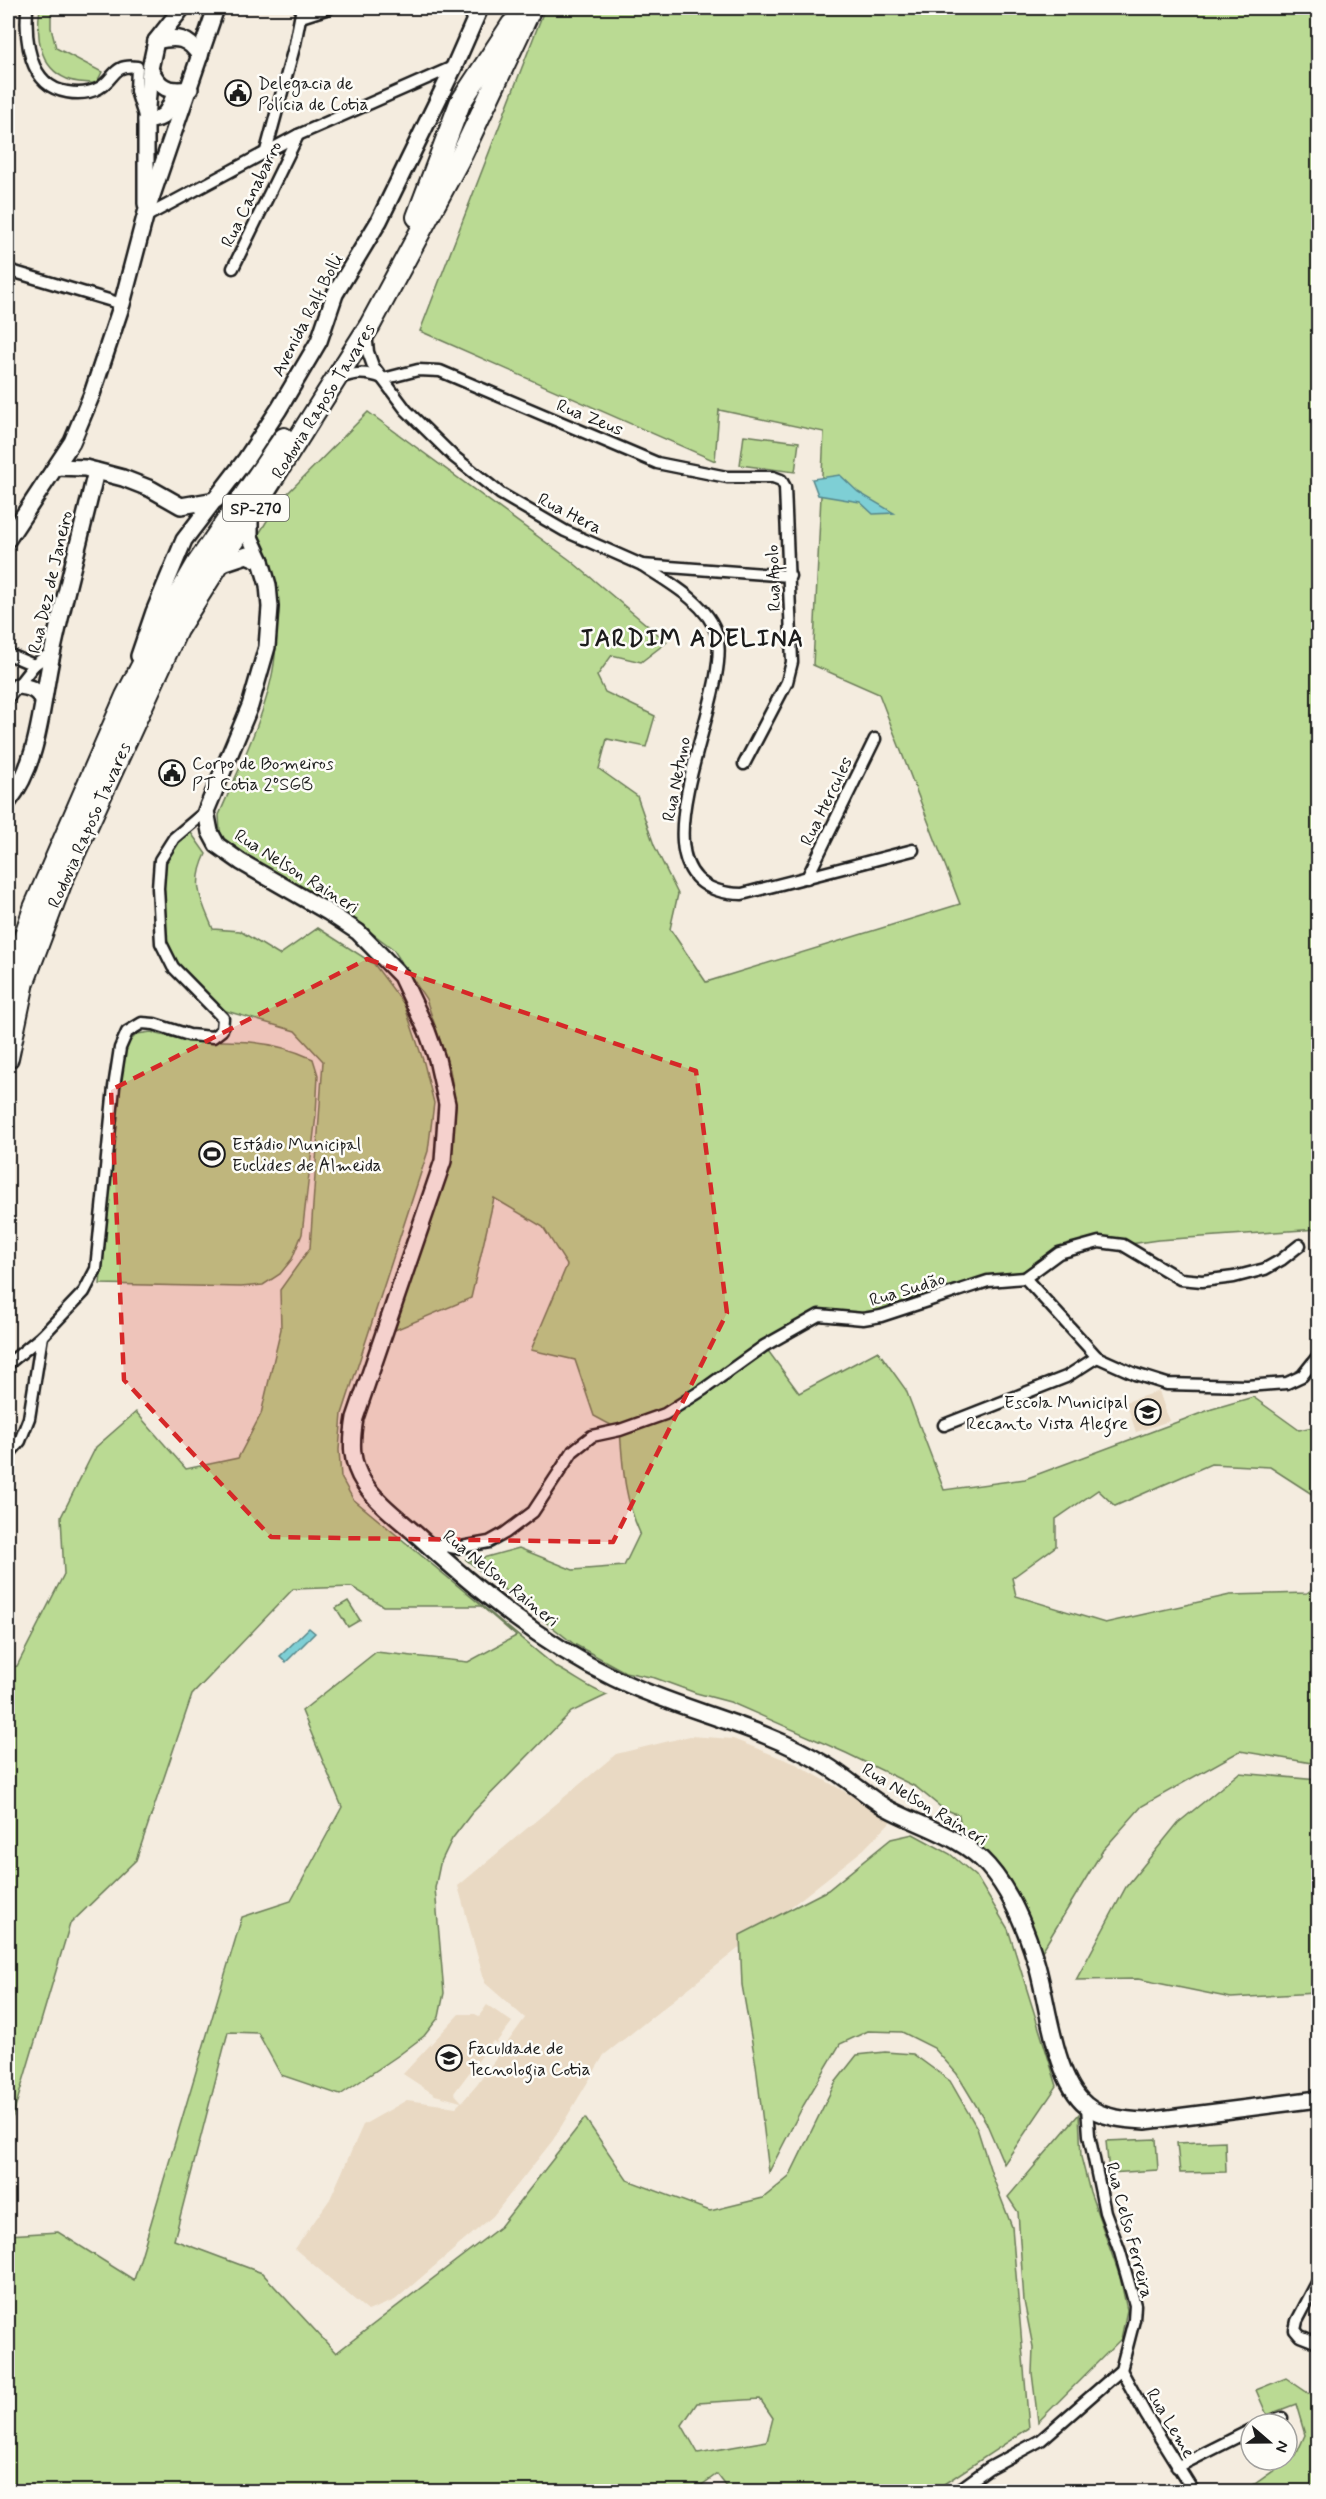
<svg xmlns="http://www.w3.org/2000/svg" width="1326" height="2499" font-family="Mynerve,sans-serif">
	<rect width="100%" height="100%" fill="#f4ecdf"/>
	<filter id="ink" filterUnits="userSpaceOnUse"><feTurbulence type="fractalNoise" baseFrequency=".0167" numOctaves="2"/><feDisplacementMap in="SourceGraphic" scale="12" xChannelSelector="R" yChannelSelector="G"/><feConvolveMatrix kernelMatrix="1 2 1 2 8 2 1 2 1" color-interpolation-filters="sRGB"/></filter>
	<g filter="url(#ink)">
		<g fill="#e9d9c3">
			<path d="M1159 1391 1169 1421 1136 1432 1126 1402Z"/>
			<path d="M690 1736 733 1739 796 1764 893 1819 864 1849 604 2055 553 2140 493 2216 395 2300 368 2311 295 2249 330 2199 363 2125 407 2100 456 2107 461 2102 435 2095 403 2074 459 2014H475L479 2016 487 2005 512 2022 496 2043 493 2041 454 2093 462 2102 477 2085 525 2018 485 1983 458 1886 616 1754Z"/>
		</g>
		<g fill="#bada93" stroke="#6b7b58" stroke-width="1.5" fill-rule="evenodd">
			<path d="M40 8H51V28L56 48 102 72 96 84C87 82 75 83 67 79 38 67 36 34 40 8Z"/>
			<path d="M545 8H1318V1229L1158 1240 1123 1245 1099 1242 1059 1253 1025 1278 988 1281 881 1316 819 1315 766 1348 799 1393 878 1351 906 1390 944 1490 1025 1479 1212 1409 1253 1397 1299 1430 1318 1426V1498L1270 1467 1211 1464 1115 1506 1098 1490 1056 1519V1546L1012 1578 1016 1596 1105 1623 1230 1595 1307 1593 1318 1585V1764L1240 1751 1142 1806 1103 1850 1036 1961 1011 1899 964 1845 959 1815 942 1808 916 1787 846 1753 730 1702 696 1693 655 1678 625 1672 574 1644 465 1559 472 1561 519 1548 573 1570 624 1566 640 1533C624 1497 623 1469 620 1430L594 1416 575 1360 531 1350 567 1265 543 1227 494 1198 471 1298 395 1330 450 1149 456 1107 450 1070 426 999 393 949 344 912 262 874 228 845 220 832 219 815C241 763 282 685 275 628 272 597 263 567 257 537L278 503 368 412 570 560 667 642 641 662 612 655 597 676 605 692 655 716 646 747 607 739 599 769 637 796 654 845 678 894 670 929 706 982 960 904 879 694 813 665 824 432 719 410 715 461 420 331Z"/>
			<path d="M744 435 799 442 795 472 740 465Z"/>
			<path d="M189 830 206 854C191 885 201 900 213 929L240 931 279 955 318 928 374 964 404 1004 424 1063 434 1103 428 1151 342 1414 339 1450 341 1477 353 1499 556 1667C574 1676 588 1688 607 1695L571 1712 471 1814 452 1839 440 1864 435 1888 444 1993 439 2017 424 2036 399 2055 340 2095 281 2075 258 2033 228 2032 174 2240 262 2273 336 2353 500 2227 585 2118 627 2180 710 2211 763 2198 789 2177 835 2083 857 2055 885 2052 913 2054 950 2081 977 2128 992 2175 1012 2227 1029 2428 941 2486 919 2491H730L717 2474 692 2492 8 2491V2235L58 2232 134 2280 242 1917 291 1901 342 1807 302 1711 376 1652 468 1662 516 1636 481 1606H383L352 1587 293 1589 192 1695 136 1860 70 1924 8 2132V1668L17 1666 64 1574 61 1517 96 1447 136 1412 186 1469 238 1458 261 1414 281 1329 280 1290 310 1248 323 1061 295 1031 216 1008 175 967 162 942V860L176 837ZM760 2399 773 2418 767 2441 698 2453 682 2425 697 2403Z"/>
			<path d="M151 1032C184 1043 216 1040 250 1042 271 1044 294 1050 313 1059L318 1075 316 1115 302 1234 292 1259 280 1274 263 1285 241 1287 100 1284 124 1047 137 1034Z"/>
			<path d="M348 1601 360 1620 348 1627 336 1608Z"/>
			<path d="M1239 1773 1318 1780V1996L1316 1993 1231 1998 1138 1979 1076 1980 1126 1887 1178 1823Z"/>
			<path d="M913 1834 950 1854 976 1876 1008 1929 1057 2086 1004 2164 986 2122 957 2074 934 2048 902 2032 868 2031 840 2044 803 2106 769 2172 756 2065 742 1985 740 1935 828 1890 891 1839Z"/>
			<path d="M1079 2114 1081 2157 1090 2192 1120 2277 1127 2310 1121 2339 1038 2422 1032 2373 1033 2347 1024 2301 1018 2212 1008 2197Z"/>
			<path d="M1156 2139 1158 2170 1109 2173 1106 2141Z"/>
			<path d="M1225 2141 1226 2172 1180 2173 1177 2143Z"/>
			<path d="M1286 2378 1318 2400V2491H1245L1296 2455 1305 2435 1296 2404 1267 2415 1256 2390Z"/>
		</g>
		<g fill="#7ecfd5" stroke="#57878b" stroke-width="1.5">
			<path d="M840 475 858 492 894 513 873 514 860 502 818 495 812 479Z"/>
			<path d="M309 1628 315 1633 286 1662 280 1656Z"/>
		</g>
		<g fill="none" stroke-linecap="round" stroke-linejoin="round">
			<g stroke="#1c1c1c" stroke-width="15">
				<g id="street">
					<path d="M27 8C25 38 28 86 67 92 78 94 88 94 99 88 116 78 112 64 137 67L136 91 145 119"/>
					<path d="M301 17 329 8"/>
					<path d="M266 151 295 44 302 8"/>
					<path d="M145 217 298 135 455 66"/>
					<path d="M233 268 298 135"/>
					<path d="M8 270 122 304"/>
					<path d="M366 333 368 352 373 366 406 410 453 456 501 494 565 531 642 565 790 576"/>
					<path d="M338 379C355 372 365 372 383 378"/>
					<path d="M383 379 418 370 440 371 657 463 727 477H773L781 480 785 487 792 662 787 682 744 764"/>
					<path d="M642 565C668 582 708 603 717 635 734 700 615 891 742 894L913 850"/>
					<path d="M8 654 34 665"/>
					<path d="M8 698 34 665 52 652"/>
					<path d="M807 878 875 739"/>
					<path d="M1025 1278 1097 1357 1135 1374 1167 1384 1247 1386 1287 1383 1302 1376 1318 1356"/>
					<path d="M1025 1278 1059 1253 1099 1242 1123 1245 1180 1279 1202 1281 1234 1277 1265 1269 1281 1260 1300 1245"/>
					<path d="M8 1364 42 1336"/>
					<path d="M944 1425 1066 1377 1097 1357"/>
					<path d="M8 1455 20 1441 29 1418 42 1336 84 1292 96 1269 114 1087 120 1048 127 1032 142 1023 154 1024 189 1035 213 1037 222 1030 223 1018 173 967 161 943 158 888 160 860 174 838 206 811"/>
					<path d="M425 1542 456 1548 489 1542 505 1533 533 1512 573 1451 592 1436 620 1430 665 1414 704 1389 764 1346 819 1315 863 1319 881 1316 988 1281 1025 1278"/>
					<path d="M1318 2281 1297 2321 1295 2330 1300 2336 1318 2343"/>
					<path d="M1121 2370 1146 2415 1194 2492"/>
					<path d="M1266 2424 1282 2418"/>
					<path d="M1177 2467 1251 2430"/>
					<path d="M956 2492 989 2468 1041 2440 1121 2370 1134 2320 1135 2305 1120 2252 1105 2212 1089 2135 1087 2107"/>
				</g>
			</g>
			<g stroke="#1c1c1c" stroke-width="20">
				<g id="secondary">
					<path d="M156 41C177 36 188 37 200 56"/>
					<path d="M150 69C160 89 168 92 190 89"/>
					<path d="M146 120C167 121 169 108 176 91"/>
					<path d="M146 204V120L150 69 156 41 182 8"/>
					<path d="M56 467 85 468 123 478 151 489 181 506 216 500"/>
					<path d="M250 518V537L261 561 268 585 270 607 267 647 250 706 206 811 210 832 217 845 241 862 328 912 358 932 401 976 427 1031 437 1059 447 1104 443 1161 355 1418C351 1442 350 1462 364 1483 377 1503 399 1519 417 1535 477 1590 540 1642 614 1678 682 1711 760 1725 824 1764 846 1777 864 1794 885 1807 919 1826 962 1836 988 1866 1011 1892 1026 1929 1036 1962 1048 2001 1054 2079 1086 2105 1101 2118 1126 2120 1145 2121L1318 2099"/>
					<path d="M8 539 72 442 92 394 122 304 146 213 216 8"/>
					<path d="M220 564 247 555 261 561"/>
					<path d="M139 656 154 612 184 540 246 459 279 409 319 341 335 294 379 221 455 65 480 8"/>
					<path d="M18 686C30 687 36 689 43 700"/>
					<path d="M8 802C40 762 41 704 52 654 65 593 82 532 96 471"/>
				</g>
			</g>
			<g stroke="#1c1c1c" stroke-width="24">
				<g id="highway">
					<path d="M417 217 460 103 512 24"/>
					<path d="M8 985 34 908 126 696 171 609 197 564 284 438"/>
					<path d="M8 1058 24 982 62 881 177 630 370 325 462 154 531 8"/>
				</g>
			</g>
			<use href="#street" stroke="#fdfcf7" stroke-width="10"/>
			<use href="#secondary" stroke="#fdfcf7" stroke-width="15"/>
			<use href="#highway" stroke="#fdfcf7" stroke-width="20"/>
		</g>
	</g>
	<path fill="#d62828" fill-opacity="0.2" stroke="#d62828" stroke-width="4.5" stroke-dasharray="12 8" stroke-linejoin="round" d="M367 959 696 1071 727 1313 613 1542 271 1537 124 1380 111 1090Z"/>
	<defs>
		<g id="civic-ring" transform="scale(1.35)"><circle r="9.5" fill="#fdfcf7" stroke="#1c1c1c" stroke-width="1.5"/><path d="M-.6-6.5H3V-4.5H.6V-3L4-1V1h2V6H-6V1h2V-1L-.6-3ZM-1.2 2.5V6h2.4V2.5Z" fill="#1c1c1c"/></g>
		<g id="stadium-ring" transform="scale(1.35)"><circle r="9.5" fill="#fdfcf7" stroke="#1c1c1c" stroke-width="1.5"/><path d="M0-5a6.5 5 0 1 0 0 10a6.5 5 0 1 0 0-10ZM-3.5-1.8h7v3.6h-7Z" fill="#1c1c1c"/></g>
		<g id="school-ring" transform="scale(1.35)"><circle r="9.5" fill="#fdfcf7" stroke="#1c1c1c" stroke-width="1.5"/><path d="M0-5L7-2L0 1L-7-2ZM-4 1L0 2.5L4 1V4Q0 6-4 4Z" fill="#1c1c1c"/></g>
		<g id="university-ring" transform="scale(1.35)"><circle r="9.5" fill="#fdfcf7" stroke="#1c1c1c" stroke-width="1.5"/><path d="M0-5L7-2L0 1L-7-2ZM-4 1L0 2.5L4 1V4Q0 6-4 4Z" fill="#1c1c1c"/></g>
	</defs>
	<g fill-rule="evenodd">
		<use href="#civic-ring" x="238" y="93"/>
		<use href="#civic-ring" x="172" y="773"/>
		<use href="#stadium-ring" x="212" y="1154"/>
		<use href="#school-ring" x="1148" y="1412"/>
		<use href="#university-ring" x="449" y="2058"/>
	</g>
	<g text-anchor="middle" stroke-width="5" stroke-linejoin="round" paint-order="stroke">
		<rect fill="#fdfcf7" stroke="#605f5e" stroke-width="1.5" x="223" y="495" width="66" height="26" rx="4.5"/>
		<g font-size="16" font-weight="bold" fill="#1c1c1c">
			<text x="256" y="514">SP-270</text>
		</g>
		<g font-size="18" fill="#1c1c1c" stroke="#fdfcf7" text-anchor="start">
			<text x="258" y="89">Delegacia de<tspan x="258" dy="21">Polícia de Cotia</tspan></text>
			<text x="192" y="769">Corpo de Bomeiros<tspan x="192" dy="21">PT Cotia 2ºSGB</tspan></text>
			<text x="232" y="1150">Estádio Municipal<tspan x="232" dy="21">Euclides de Almeida</tspan></text>
			<text x="1128" y="1408" text-anchor="end">Escola Municipal<tspan x="1128" dy="21">Recanto Vista Alegre</tspan></text>
			<text x="468" y="2054">Faculdade de<tspan x="468" dy="21">Tecnologia Cotia</tspan></text>
		</g>
		<g font-size="18" fill="#1c1c1c" stroke="#fdfcf7">
			<text transform="translate(251 194) rotate(-64)" y="6">Rua Canabarro</text>
			<text transform="translate(307 315) rotate(-63)" y="6">Avenida Ralf Bolli</text>
			<text transform="translate(323 401) rotate(-58)" y="6">Rodovia Raposo Tavares</text>
			<text transform="translate(590 417) rotate(22)" y="6">Rua Zeus</text>
			<text transform="translate(570 513) rotate(27)" y="6">Rua Hera</text>
			<text transform="translate(773 578) rotate(-92)" y="6">Rua Apolo</text>
			<text transform="translate(50 582) rotate(-77)" y="6">Rua Dez de Janeiro</text>
			<text transform="translate(676 779) rotate(-79)" y="6">Rua Netuno</text>
			<text transform="translate(826 801) rotate(-64)" y="6">Rua Hercules</text>
			<text transform="translate(89 825) rotate(-66)" y="6">Rodovia Raposo Tavares</text>
			<text transform="translate(297 871) rotate(32)" y="6">Rua Nelson Raineri</text>
			<text transform="translate(907 1289) rotate(-17)" y="6">Rua Sudão</text>
			<text transform="translate(501 1578) rotate(39)" y="6">Rua Nelson Raineri</text>
			<text transform="translate(925 1804) rotate(31)" y="6">Rua Nelson Raineri</text>
			<text transform="translate(1130 2230) rotate(75)" y="6">Rua Celso Ferreira</text>
			<text transform="translate(1171 2423) rotate(59)" y="6">Rua Leme</text>
		</g>
		<g font-size="24" font-weight="bold" letter-spacing="1.5" fill="#1c1c1c" stroke="#fdfcf7">
			<text x="692" y="646">JARDIM ADELINA</text>
		</g>
	</g>
	<rect width="1326" height="2499" fill="none" stroke="#fdfcf7" stroke-width="30"/>
	<rect x="15" y="15" width="1296" height="2469" fill="none" stroke="#1c1c1c" stroke-width="2" filter="url(#ink)"/>
	<g transform="translate(1269 2442) rotate(110)"><circle r="28" fill="#fdfcf7" stroke="#a3a29f" stroke-width="1.5"/>
	<path d="M0-4.5L10 22L0 15L-10 22Z" fill="#1c1c1c"/>
	<text y="-9" font-size="16" font-weight="bold" text-anchor="middle" fill="#1c1c1c">N</text>
	</g>
</svg>
